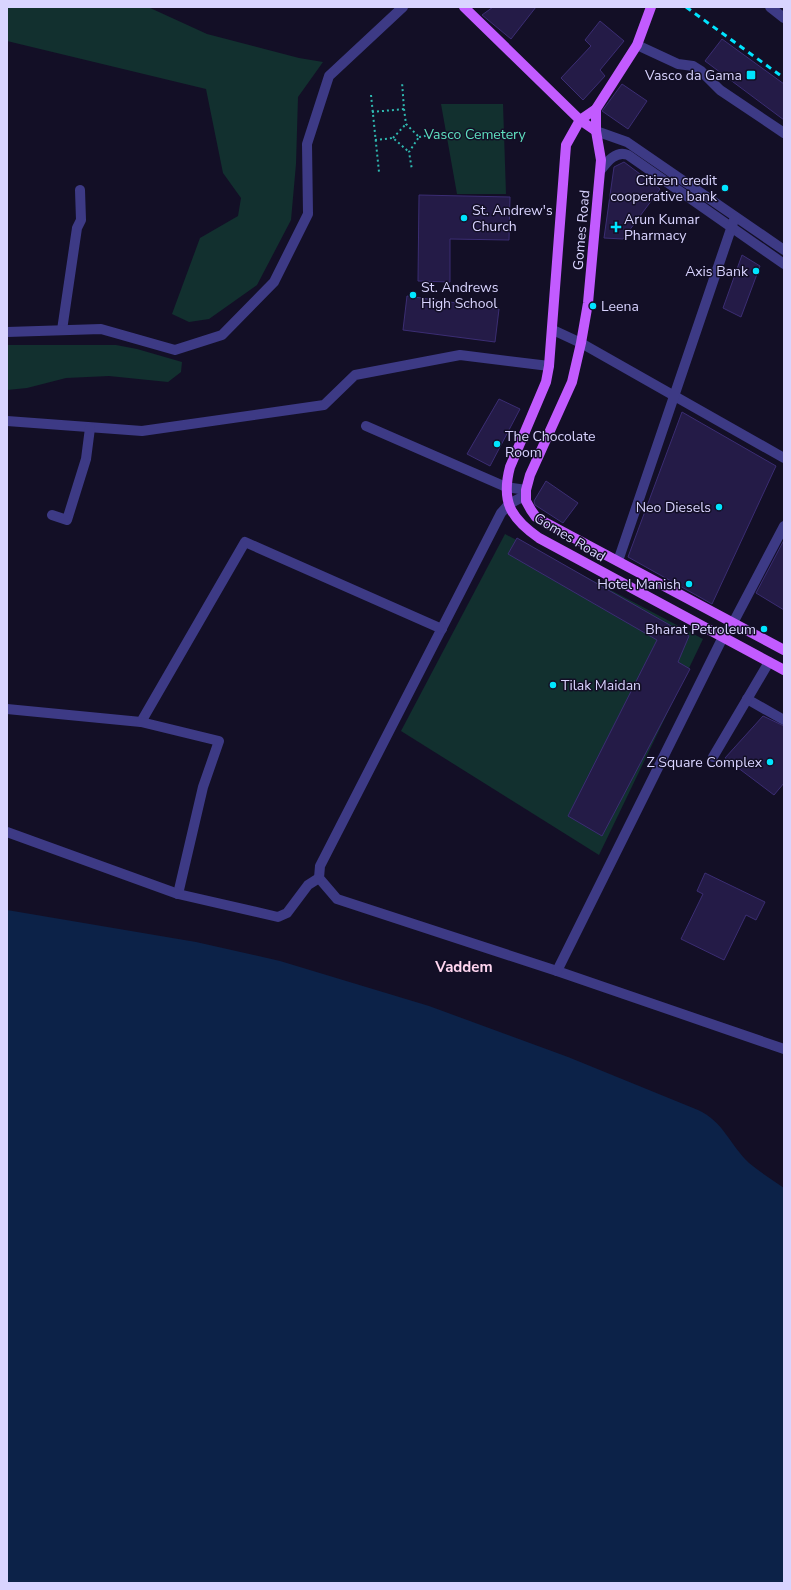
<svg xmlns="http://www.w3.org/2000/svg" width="791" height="1590" font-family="'Nunito Sans',sans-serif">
	<rect width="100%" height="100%" fill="#130f26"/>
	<g fill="#12302f">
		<path d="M7 7H148L207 34 299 58 323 62 298 97 296 164 291 220 257 285 209 319 189 322 172 314 200 238 238 216 241 198 223 173 206 89 7 41Z"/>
		<path d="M441 104H503L506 194H457Z"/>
		<path d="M7 345H116L137 349 182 362 181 372 168 382 109 376 66 378 27 388 7 390Z"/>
		<path d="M505 534 703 639 599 855 401 731Z"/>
	</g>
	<path fill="#0c2248" d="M7 910 196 942 280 961 429 1006 568 1057 698 1110C723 1121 730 1145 749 1163 760 1172 772 1180 784 1188V1583H7Z"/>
	<g fill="#241b47" stroke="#3b2d73">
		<path d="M493 7H536L511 39 482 15Z"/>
		<path d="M600 21 624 41 600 70 605 76 583 100 561 78 591 46 585 40Z"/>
		<path d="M722 39 784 84V120L705 61Z"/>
		<path d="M622 84 647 101 628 129 602 111Z"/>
		<path d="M624 162 660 189 623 239 604 238 614 167Z"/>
		<path d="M419 195 510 197 509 240 450 239V282L418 281Z"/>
		<path d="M742 255 760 266 741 317 723 308Z"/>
		<path d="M407 296 499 309 495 342 403 330Z"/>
		<path d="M499 399 520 409 490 466 467 454Z"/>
		<path d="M682 412 776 466 712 604 628 557Z"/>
		<path d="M546 481 578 503 563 523 535 505 534 501Z"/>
		<path d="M517 538 689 636 678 662 690 669 602 836 568 816 657 640 508 554Z"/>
		<path d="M784 540V610L756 593Z"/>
		<path d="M763 716 784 726V783L774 795 725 758Z"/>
		<path d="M705 873 765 902 756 920 746 915 724 960 681 939 703 894 697 891Z"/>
	</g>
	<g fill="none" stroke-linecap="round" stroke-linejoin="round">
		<g stroke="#2fb8b0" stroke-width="2" stroke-dasharray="2 3" stroke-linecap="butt">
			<path d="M371 95 379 172"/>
			<path d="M404 109 406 124 419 137 409 152 412 170"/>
			<path d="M372 112 404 109 402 82"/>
			<path d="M419 137 442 133"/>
			<path d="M393 138 406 124"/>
			<path d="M375 140 393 138 409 152"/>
		</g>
		<g stroke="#3d3a85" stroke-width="10">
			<path d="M770 7 784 18"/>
			<path d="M637 45 678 64 693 66 701 71 720 90 784 133"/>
			<path d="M596 131 627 142 784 250"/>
			<path d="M600 171C607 162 616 150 628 155L784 264"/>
			<path d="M62 330 77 228 81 220 80 190"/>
			<path d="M553 330 581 343 784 458"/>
			<path d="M7 332 101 329 175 350 222 335 274 282 308 214 307 144 329 76 403 7"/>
			<path d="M7 421 142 431 324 405 355 375 460 355 549 366"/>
			<path d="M366 426 506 487 526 490"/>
			<path d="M526 495 509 504 501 513 320 866 319 878 337 899 557 971 784 1049"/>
			<path d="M52 515 67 520 86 459 90 428"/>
			<path d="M618 561 735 217"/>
			<path d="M747 699 784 720"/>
			<path d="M7 709 141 722 245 542 442 629"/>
			<path d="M141 722 219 741 203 787 178 894"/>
			<path d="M713 757 769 662"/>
			<path d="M7 832 178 894 278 917 287 913 308 885 319 878"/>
			<path d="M557 971 723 637 733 623 784 526"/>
		</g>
		<g stroke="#c25bff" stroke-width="10">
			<path d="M464 7 580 120 596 131"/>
			<path d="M651 7 637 45 596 109 580 120 566 145 549 366 546 382 510 467C501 501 510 518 539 538L784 670"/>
			<path d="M596 109V131L601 160 588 303 581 343 572 382 530 475 526 490V501L531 510 536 517 548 524 784 650"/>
		</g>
		<path stroke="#00e5ff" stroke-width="3" stroke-dasharray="6 5" stroke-linecap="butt" d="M686 7 784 78"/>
	</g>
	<g fill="#00e5ff" stroke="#130f26" stroke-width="1.5">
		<rect x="746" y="70" width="10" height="10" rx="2"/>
		<circle cx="725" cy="188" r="4"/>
		<circle cx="464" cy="218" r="4"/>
		<path d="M614 221h4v4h4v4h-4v4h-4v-4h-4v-4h4z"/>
		<circle cx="756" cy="271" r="4"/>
		<circle cx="413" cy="295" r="4"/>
		<circle cx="593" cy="306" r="4"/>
		<circle cx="497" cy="444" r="4"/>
		<circle cx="719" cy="507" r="4"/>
		<circle cx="689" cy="584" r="4"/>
		<circle cx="764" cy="629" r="4"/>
		<circle cx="553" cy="685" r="4"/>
		<circle cx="770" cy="762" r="4"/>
	</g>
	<g text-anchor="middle" stroke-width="3" stroke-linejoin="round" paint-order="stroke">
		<g font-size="14" fill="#d9d4ff" stroke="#130f26" text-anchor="end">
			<text x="742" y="80">Vasco da Gama</text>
			<text x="717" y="185">Citizen credit<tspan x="717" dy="16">cooperative bank</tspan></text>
			<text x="472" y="215" text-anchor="start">St. Andrew's<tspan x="472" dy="16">Church</tspan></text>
			<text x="624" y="224" text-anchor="start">Arun Kumar<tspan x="624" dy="16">Pharmacy</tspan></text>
			<text x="748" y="276">Axis Bank</text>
			<text x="421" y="292" text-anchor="start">St. Andrews<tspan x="421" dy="16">High School</tspan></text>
			<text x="601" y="311" text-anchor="start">Leena</text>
			<text x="505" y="441" text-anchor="start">The Chocolate<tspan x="505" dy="16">Room</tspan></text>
			<text x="711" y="512">Neo Diesels</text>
			<text x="681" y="589">Hotel Manish</text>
			<text x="756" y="634">Bharat Petroleum</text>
			<text x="561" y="690" text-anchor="start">Tilak Maidan</text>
			<text x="762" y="767">Z Square Complex</text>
		</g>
		<g font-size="14" fill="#5fe0c0" stroke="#130f26">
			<text x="475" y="139">Vasco Cemetery</text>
		</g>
		<g font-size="14" fill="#d9d4ff" stroke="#130f26">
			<text transform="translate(581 230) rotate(-85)" y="5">Gomes Road</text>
			<text transform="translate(570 537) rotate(31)" y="5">Gomes Road</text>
		</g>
		<g font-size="15" font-weight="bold" fill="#ffd6f0" stroke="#130f26">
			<text x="464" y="972">Vaddem</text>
		</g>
	</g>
	<rect width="791" height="1590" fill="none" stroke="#d9d4ff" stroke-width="16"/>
</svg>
